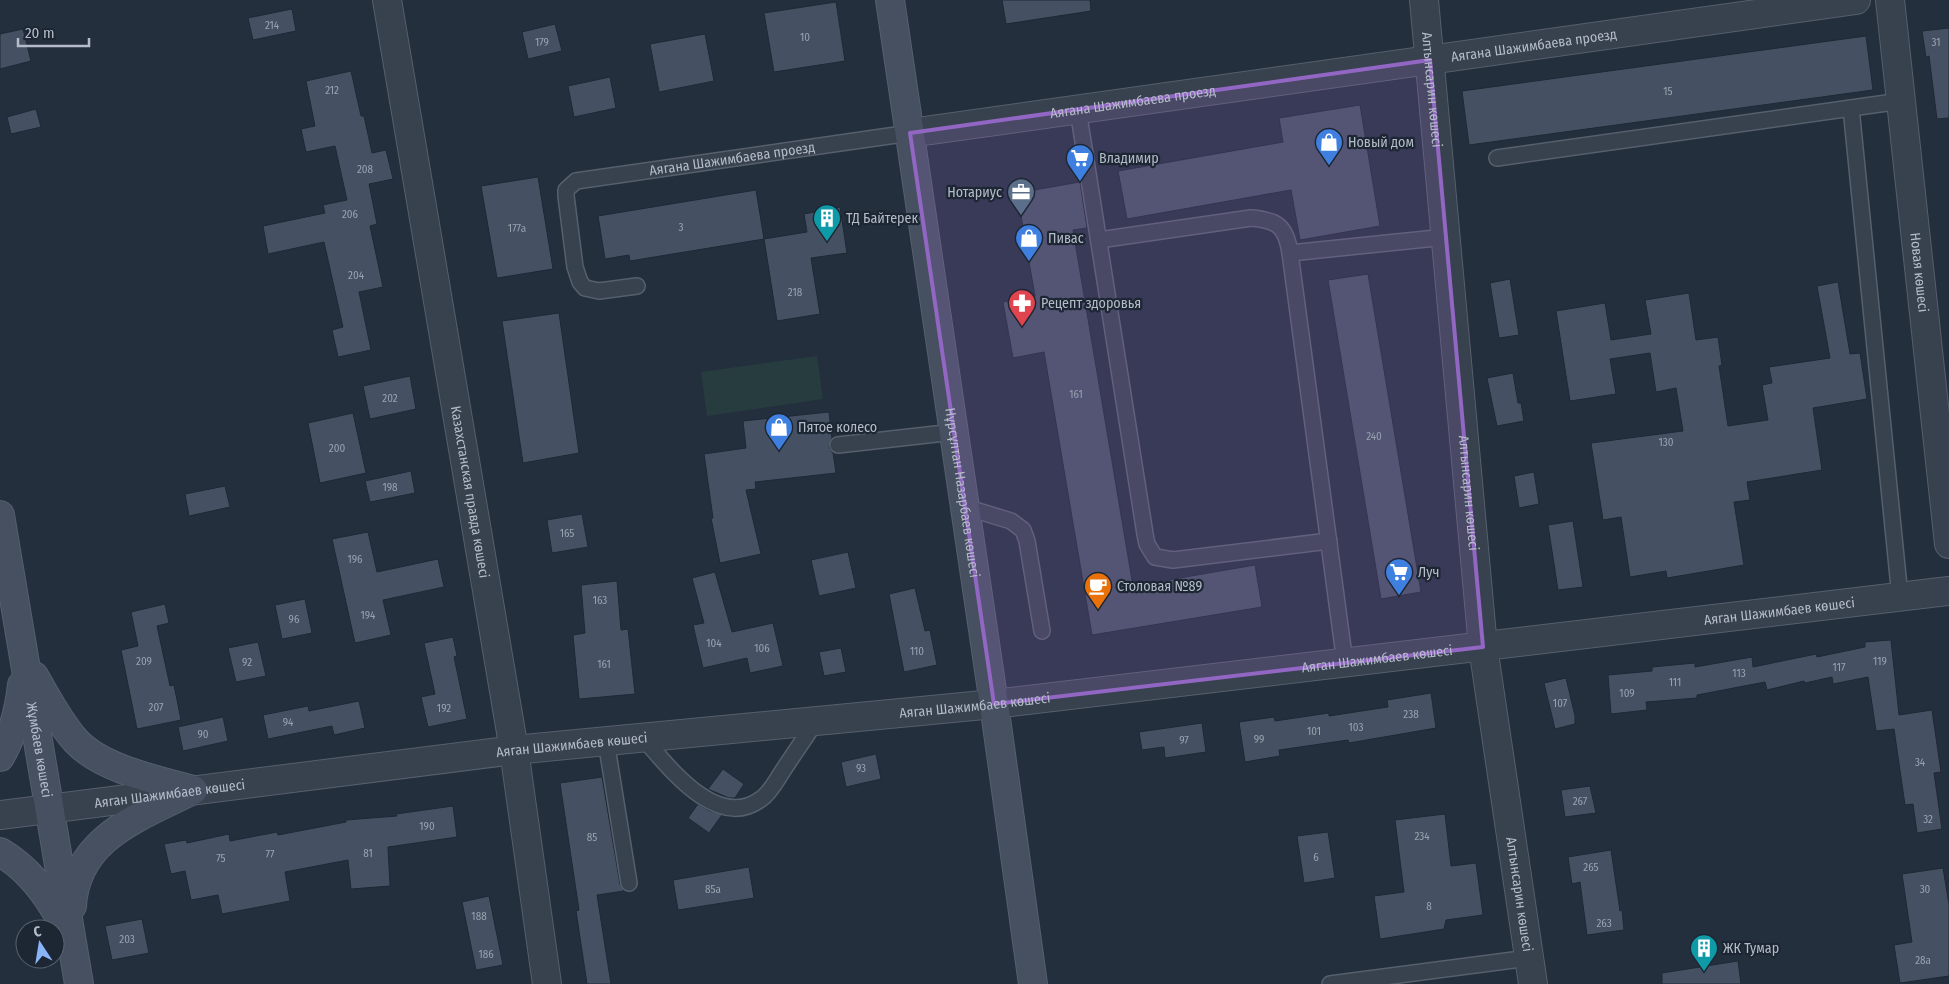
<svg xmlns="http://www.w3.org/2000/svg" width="1949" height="984" font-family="'Fira Sans Condensed',sans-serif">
	<rect width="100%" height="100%" fill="#242f3e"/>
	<path fill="#263c3f" d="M817 356 823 399 707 416 701 372Z"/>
	<g fill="#455162" stroke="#1f2835">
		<path d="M1002 0H1090L1091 11 1006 24Z"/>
		<path d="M836 2 845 61 774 72 764 13Z"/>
		<path d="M292 9 296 31 253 40 248 18Z"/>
		<path d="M555 24 562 51 528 59 522 32Z"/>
		<path d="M1949 28V118L1937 119 1929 56 1926 57 1922 31Z"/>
		<path d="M23 29 31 61 0 69V34Z"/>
		<path d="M705 34 714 81 659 92 650 44Z"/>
		<path d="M1866 36 1873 90 1469 145 1462 91Z"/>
		<path d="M351 71 361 116H364L372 153 386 150 393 179 369 184 377 224 370 226 383 287 359 292 371 350 338 357 332 330 343 327 324 242 268 254 263 226 325 213 323 205 347 200 335 146 306 152 301 129 315 126 306 81Z"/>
		<path d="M610 77 616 108 574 117 568 86Z"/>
		<path d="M1360 105 1380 226 1300 240 1291 190 1127 219 1118 171 1283 142 1279 118Z"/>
		<path d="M36 109 41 127 11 134 7 117Z"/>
		<path d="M538 177 553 269 497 278 481 186Z"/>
		<path d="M1080 182 1087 228 1073 230 1133 586 1255 565 1262 607 1092 635 1044 352 1013 358 1003 302 1035 296 1017 193Z"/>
		<path d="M756 190 764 239 630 261 629 255 605 259 598 216Z"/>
		<path d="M840 207 847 253 811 258 820 314 777 321 764 239 807 232 804 214Z"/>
		<path d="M1368 274 1421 592 1381 599 1328 280Z"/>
		<path d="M1510 279 1519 335 1499 338 1490 283Z"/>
		<path d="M1838 282 1850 354 1860 353 1867 399 1813 408 1822 470 1747 482 1750 500 1734 502 1744 565 1667 578 1666 571 1630 577 1621 517 1603 520 1591 443 1683 431 1676 388 1656 392 1650 353 1610 359 1616 394 1570 401 1556 311 1605 303 1611 340 1651 334 1645 300 1689 293 1696 340 1718 337 1722 365 1719 366 1728 426 1768 420 1762 385 1772 383 1769 367 1830 358 1817 286Z"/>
		<path d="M559 313 579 453 523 463 502 321Z"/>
		<path d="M1513 373 1518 403H1521L1524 421 1497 426 1487 378Z"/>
		<path d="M410 376 416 409 370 419 363 386Z"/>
		<path d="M829 412 832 438 829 447 833 453 836 473 755 482 756 489 746 490 761 554 720 563 711 518H713L704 454 746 448 743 421Z"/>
		<path d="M353 413 366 473 320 483 308 423Z"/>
		<path d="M411 471 415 493 370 502 365 481Z"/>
		<path d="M1534 472 1539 504 1519 508 1514 476Z"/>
		<path d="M225 486 230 507 189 516 185 494Z"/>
		<path d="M582 514 588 547 552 553 547 520Z"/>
		<path d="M1573 521 1583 587 1558 590 1548 525Z"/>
		<path d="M368 532 377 572 438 559 444 587 383 600 391 635 355 643 332 539Z"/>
		<path d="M848 552 856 588 819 596 811 560Z"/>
		<path d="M715 572 732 632 773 623 783 666 750 673 747 658 703 668 693 625 704 623 692 578Z"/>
		<path d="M617 581 621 630 628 629 635 694 579 699 573 635 585 633 581 585Z"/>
		<path d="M915 588 925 631 930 630 937 665 904 672 889 594Z"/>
		<path d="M305 599 312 633 282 639 275 605Z"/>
		<path d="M165 604 169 623 157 626 170 686 174 685 181 720 137 729 121 650 138 646 131 612Z"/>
		<path d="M453 637 457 656 454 657 467 719 428 727 421 697 435 694 424 643Z"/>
		<path d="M1891 640 1899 715 1932 710 1941 772 1934 773 1942 829 1917 833 1913 804 1905 805 1894 729 1876 731 1868 677 1833 684 1832 677 1805 683 1804 681 1767 690 1765 682 1697 695V698L1646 702 1647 710 1611 714 1608 675 1652 671V667L1695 663V667L1752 657 1753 667 1816 654 1817 657 1865 647V642Z"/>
		<path d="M258 642 266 676 236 682 228 648Z"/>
		<path d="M841 648 846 672 824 676 819 652Z"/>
		<path d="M1566 678 1575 716V724L1555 729 1544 683Z"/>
		<path d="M1431 693 1436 728 1349 743 1348 740 1279 750 1280 756 1245 762 1239 722 1274 717 1275 721 1329 713V716L1388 707 1387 700Z"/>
		<path d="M359 701 365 728 334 735 332 726 268 739 263 715 308 706 309 711Z"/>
		<path d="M223 717 228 741 183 751 178 727Z"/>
		<path d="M1202 723 1206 752 1165 758 1164 747 1142 750 1139 732Z"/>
		<path d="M876 754 881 779 846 787 841 762Z"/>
		<path d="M723 769 744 784 735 798H729L708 789Z"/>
		<path d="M602 777 620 884 624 891 597 895 611 984H587L576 911 579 910 560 783Z"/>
		<path d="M1590 786 1596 813 1565 817 1561 790Z"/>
		<path d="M698 804 708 810 722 815 709 833 688 818Z"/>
		<path d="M453 806 457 837 388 847 390 886 351 889 348 860 285 872 290 901 222 914 218 895 191 900 185 871 171 874 164 844 186 840 187 843 229 834 230 841 277 832 278 835 346 822V820L397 816 396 814Z"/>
		<path d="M1445 814 1451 866 1476 863 1483 915 1446 920 1444 929 1380 939 1374 896 1404 892 1395 820Z"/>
		<path d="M1328 832 1335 878 1304 883 1297 836Z"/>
		<path d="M1611 850 1620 911 1622 910 1624 930 1587 935 1580 882 1572 884 1568 857Z"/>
		<path d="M749 867 754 898 678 910 673 880Z"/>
		<path d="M1943 868 1949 904V976L1900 983 1894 945 1912 942 1902 874Z"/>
		<path d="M489 896 503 965 476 970 462 902Z"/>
		<path d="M142 919 149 953 112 960 105 926Z"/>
		<path d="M1738 961 1741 984H1662V973Z"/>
	</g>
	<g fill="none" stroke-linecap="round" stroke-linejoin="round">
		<g stroke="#565f6c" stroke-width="18">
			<g id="service">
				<path d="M1851 108 1900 597"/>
				<path d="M1078 110 1145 534 1147 544 1155 557 1173 560 1329 541"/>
				<path d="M1497 158 1901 101"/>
				<path d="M1099 240 1251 218C1277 220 1286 226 1290 253L1345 663"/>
				<path d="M1290 253 1446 237"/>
				<path id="s1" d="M637 286 599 291 585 288 580 282 575 267 566 196V190L576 181 910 133"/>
				<path d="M838 445 954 432"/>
				<path d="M965 507 1011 521 1023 530 1027 541 1042 631"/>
				<path d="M643 738C668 766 717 832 761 799 770 793 776 781 782 772 793 755 805 738 816 721"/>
				<path d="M606 741 629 883"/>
				<path d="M1330 984 1529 958"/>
			</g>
		</g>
		<g stroke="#565f6c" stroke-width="30">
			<g id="minor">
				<path id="s2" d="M387 0 514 750 547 984"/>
				<path id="s3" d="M1424 0 1483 647"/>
				<path id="s4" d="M1890 0 1949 544"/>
				<path id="s5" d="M910 133 1856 0"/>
				<path id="s6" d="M0 815 514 750 994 704 1949 591"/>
			</g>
		</g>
		<g stroke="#565f6c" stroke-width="30">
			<g id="tertiary">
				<path id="s7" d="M1483 647 1533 984"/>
			</g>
		</g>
		<g stroke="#565f6c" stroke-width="30">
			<g id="secondary">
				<path id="s8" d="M890 0 994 704 1033 984"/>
				<path id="s9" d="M0 515 79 984"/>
				<path d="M34 676C47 698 59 722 76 741 102 769 157 780 193 790"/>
				<path d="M0 757C13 735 19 711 22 685"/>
				<path d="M0 852C29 869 47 894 63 923"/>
				<path d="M72 906C76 837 140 817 193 790"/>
			</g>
		</g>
		<use href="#service" stroke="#38414e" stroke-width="15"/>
		<use href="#minor" stroke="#38414e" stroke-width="28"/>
		<use href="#tertiary" stroke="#38414e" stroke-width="28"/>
		<use href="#secondary" stroke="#465061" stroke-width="28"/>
	</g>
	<path fill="#9266c3" fill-opacity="0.2" stroke="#9266c3" stroke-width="4" stroke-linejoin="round" d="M1430 60 1483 647 994 704 910 133Z"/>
	<defs>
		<g id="shop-pin" transform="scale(1.4375)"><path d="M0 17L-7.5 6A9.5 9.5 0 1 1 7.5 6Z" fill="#3f7fe0" stroke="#1d2633"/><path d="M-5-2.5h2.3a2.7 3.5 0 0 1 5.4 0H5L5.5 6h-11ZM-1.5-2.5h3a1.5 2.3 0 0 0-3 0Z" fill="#fff"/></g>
		<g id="supermarket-pin" transform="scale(1.4375)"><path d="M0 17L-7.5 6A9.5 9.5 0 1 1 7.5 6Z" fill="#3f7fe0" stroke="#1d2633"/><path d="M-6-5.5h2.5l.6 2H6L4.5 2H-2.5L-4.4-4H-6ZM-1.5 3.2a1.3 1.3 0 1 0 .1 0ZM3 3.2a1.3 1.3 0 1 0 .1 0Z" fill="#fff"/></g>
		<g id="office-pin" transform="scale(1.4375)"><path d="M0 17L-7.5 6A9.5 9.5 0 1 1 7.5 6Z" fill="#5c6f8a" stroke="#1d2633"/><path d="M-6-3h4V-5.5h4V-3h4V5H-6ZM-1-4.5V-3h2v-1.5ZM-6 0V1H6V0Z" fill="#fff"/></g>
		<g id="building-pin" transform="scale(1.4375)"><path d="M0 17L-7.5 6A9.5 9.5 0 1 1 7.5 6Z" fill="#0f9aa8" stroke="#1d2633"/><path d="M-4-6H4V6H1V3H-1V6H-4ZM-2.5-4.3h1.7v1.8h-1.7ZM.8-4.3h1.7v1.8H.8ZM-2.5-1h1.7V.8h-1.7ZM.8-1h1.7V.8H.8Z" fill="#fff"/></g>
		<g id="pharmacy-pin" transform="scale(1.4375)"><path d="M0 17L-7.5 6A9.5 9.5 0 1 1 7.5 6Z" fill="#e0444e" stroke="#1d2633"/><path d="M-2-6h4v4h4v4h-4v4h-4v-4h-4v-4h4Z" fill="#fff"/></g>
		<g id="cafe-pin" transform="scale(1.4375)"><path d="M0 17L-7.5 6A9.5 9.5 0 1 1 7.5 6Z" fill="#e8710a" stroke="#1d2633"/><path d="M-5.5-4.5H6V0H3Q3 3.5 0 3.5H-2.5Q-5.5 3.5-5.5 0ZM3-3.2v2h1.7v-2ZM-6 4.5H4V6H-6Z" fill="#fff"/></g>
	</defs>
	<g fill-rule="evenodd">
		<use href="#shop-pin" x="1329" y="142"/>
		<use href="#supermarket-pin" x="1080" y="158"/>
		<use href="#office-pin" x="1021" y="192"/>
		<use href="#building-pin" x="827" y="218"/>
		<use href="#shop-pin" x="1029" y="238"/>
		<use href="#pharmacy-pin" x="1022" y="303"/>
		<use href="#shop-pin" x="779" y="427"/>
		<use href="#supermarket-pin" x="1399" y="572"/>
		<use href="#cafe-pin" x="1098" y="586"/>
		<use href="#building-pin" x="1704" y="948"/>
	</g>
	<g text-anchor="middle" stroke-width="4.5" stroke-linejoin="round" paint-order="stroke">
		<g font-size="11" fill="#98a1af">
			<text x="272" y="29">214</text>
			<text x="805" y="41">10</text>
			<text x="542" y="46">179</text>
			<text x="1936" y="46">31</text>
			<text x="332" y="94">212</text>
			<text x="1668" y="95">15</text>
			<text x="365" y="173">208</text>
			<text x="350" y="218">206</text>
			<text x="681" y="231">3</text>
			<text x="517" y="232">177а</text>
			<text x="356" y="279">204</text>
			<text x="795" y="296">218</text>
			<text x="1076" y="398">161</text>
			<text x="390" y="402">202</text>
			<text x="1374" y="440">240</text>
			<text x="1666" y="446">130</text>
			<text x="337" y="452">200</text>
			<text x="390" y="491">198</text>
			<text x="567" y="537">165</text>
			<text x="355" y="563">196</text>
			<text x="600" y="604">163</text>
			<text x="368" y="619">194</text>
			<text x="294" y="623">96</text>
			<text x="714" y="647">104</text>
			<text x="762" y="652">106</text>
			<text x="917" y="655">110</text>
			<text x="144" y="665">209</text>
			<text x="1880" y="665">119</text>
			<text x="247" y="666">92</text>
			<text x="604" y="668">161</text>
			<text x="1839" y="671">117</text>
			<text x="1739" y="677">113</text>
			<text x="1675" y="686">111</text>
			<text x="1627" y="697">109</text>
			<text x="1560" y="707">107</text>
			<text x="156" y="711">207</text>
			<text x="444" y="712">192</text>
			<text x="1411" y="718">238</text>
			<text x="288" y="726">94</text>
			<text x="1356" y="731">103</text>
			<text x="1314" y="735">101</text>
			<text x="203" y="738">90</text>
			<text x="1259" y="743">99</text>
			<text x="1184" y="744">97</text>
			<text x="1920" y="766">34</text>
			<text x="861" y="772">93</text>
			<text x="1580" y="805">267</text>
			<text x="1928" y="823">32</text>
			<text x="427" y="830">190</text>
			<text x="1422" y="840">234</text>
			<text x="592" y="841">85</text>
			<text x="368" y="857">81</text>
			<text x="270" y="858">77</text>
			<text x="1316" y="861">6</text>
			<text x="221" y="862">75</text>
			<text x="1591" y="871">265</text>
			<text x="713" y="893">85а</text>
			<text x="1925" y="893">30</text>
			<text x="1429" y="910">8</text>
			<text x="479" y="920">188</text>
			<text x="1604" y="927">263</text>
			<text x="127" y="943">203</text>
			<text x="486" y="958">186</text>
			<text x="1923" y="964">28а</text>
		</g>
		<g font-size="14" fill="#b4bcc9" stroke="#1d2633">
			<text dy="5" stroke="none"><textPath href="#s5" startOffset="630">Аягана Шажимбаева проезд</textPath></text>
			<text dy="5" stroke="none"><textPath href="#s3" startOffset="90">Алтынсарин көшесі</textPath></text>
			<text dy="5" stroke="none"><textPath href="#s5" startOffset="225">Аягана Шажимбаева проезд</textPath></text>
			<text dy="5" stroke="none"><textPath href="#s1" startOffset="325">Аягана Шажимбаева проезд</textPath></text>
			<text dy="5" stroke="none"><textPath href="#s4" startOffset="274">Новая көшесі</textPath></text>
			<text dy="5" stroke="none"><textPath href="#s2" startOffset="499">Казахстанская правда көшесі</textPath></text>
			<text dy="5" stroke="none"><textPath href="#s8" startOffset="498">Нұрсұлтан Назарбаев көшесі</textPath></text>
			<text dy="5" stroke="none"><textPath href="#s3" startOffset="495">Алтынсарин көшесі</textPath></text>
			<text dy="5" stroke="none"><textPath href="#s6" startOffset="1791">Аяган Шажимбаев көшесі</textPath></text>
			<text dy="5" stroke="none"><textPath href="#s6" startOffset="1386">Аяган Шажимбаев көшесі</textPath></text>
			<text dy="5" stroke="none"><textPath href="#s6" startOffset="981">Аяган Шажимбаев көшесі</textPath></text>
			<text dy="5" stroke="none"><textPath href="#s6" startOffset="576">Аяган Шажимбаев көшесі</textPath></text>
			<text dy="5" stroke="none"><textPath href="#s9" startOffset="238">Жұмбаев көшесі</textPath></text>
			<text dy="5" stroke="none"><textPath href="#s6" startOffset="171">Аяган Шажимбаев көшесі</textPath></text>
			<text dy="5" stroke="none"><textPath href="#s7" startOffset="250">Алтынсарин көшесі</textPath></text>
		</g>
		<g font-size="14" fill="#b4bcc9" stroke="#1d2633" text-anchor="start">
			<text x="1348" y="147">Новый дом</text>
			<text x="1099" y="163">Владимир</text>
			<text x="1002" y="197" text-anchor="end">Нотариус</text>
			<text x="846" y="223">ТД Байтерек</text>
			<text x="1048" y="243">Пивас</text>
			<text x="1041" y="308">Рецепт здоровья</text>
			<text x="798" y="432">Пятое колесо</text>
			<text x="1418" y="577">Луч</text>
			<text x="1117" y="591">Столовая №89</text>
			<text x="1723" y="953">ЖК Тумар</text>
		</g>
	</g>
	<g transform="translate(40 944) rotate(348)"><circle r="24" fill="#1d2633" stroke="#59626f"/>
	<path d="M0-4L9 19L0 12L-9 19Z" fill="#8ab4f8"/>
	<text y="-8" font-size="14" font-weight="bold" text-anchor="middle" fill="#b4bcc9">С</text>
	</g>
	<path d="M18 38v8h71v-8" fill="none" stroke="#b4bcc9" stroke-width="2.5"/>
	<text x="25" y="38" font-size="15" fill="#b4bcc9" stroke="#1d2633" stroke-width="4" paint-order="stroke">20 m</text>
</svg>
